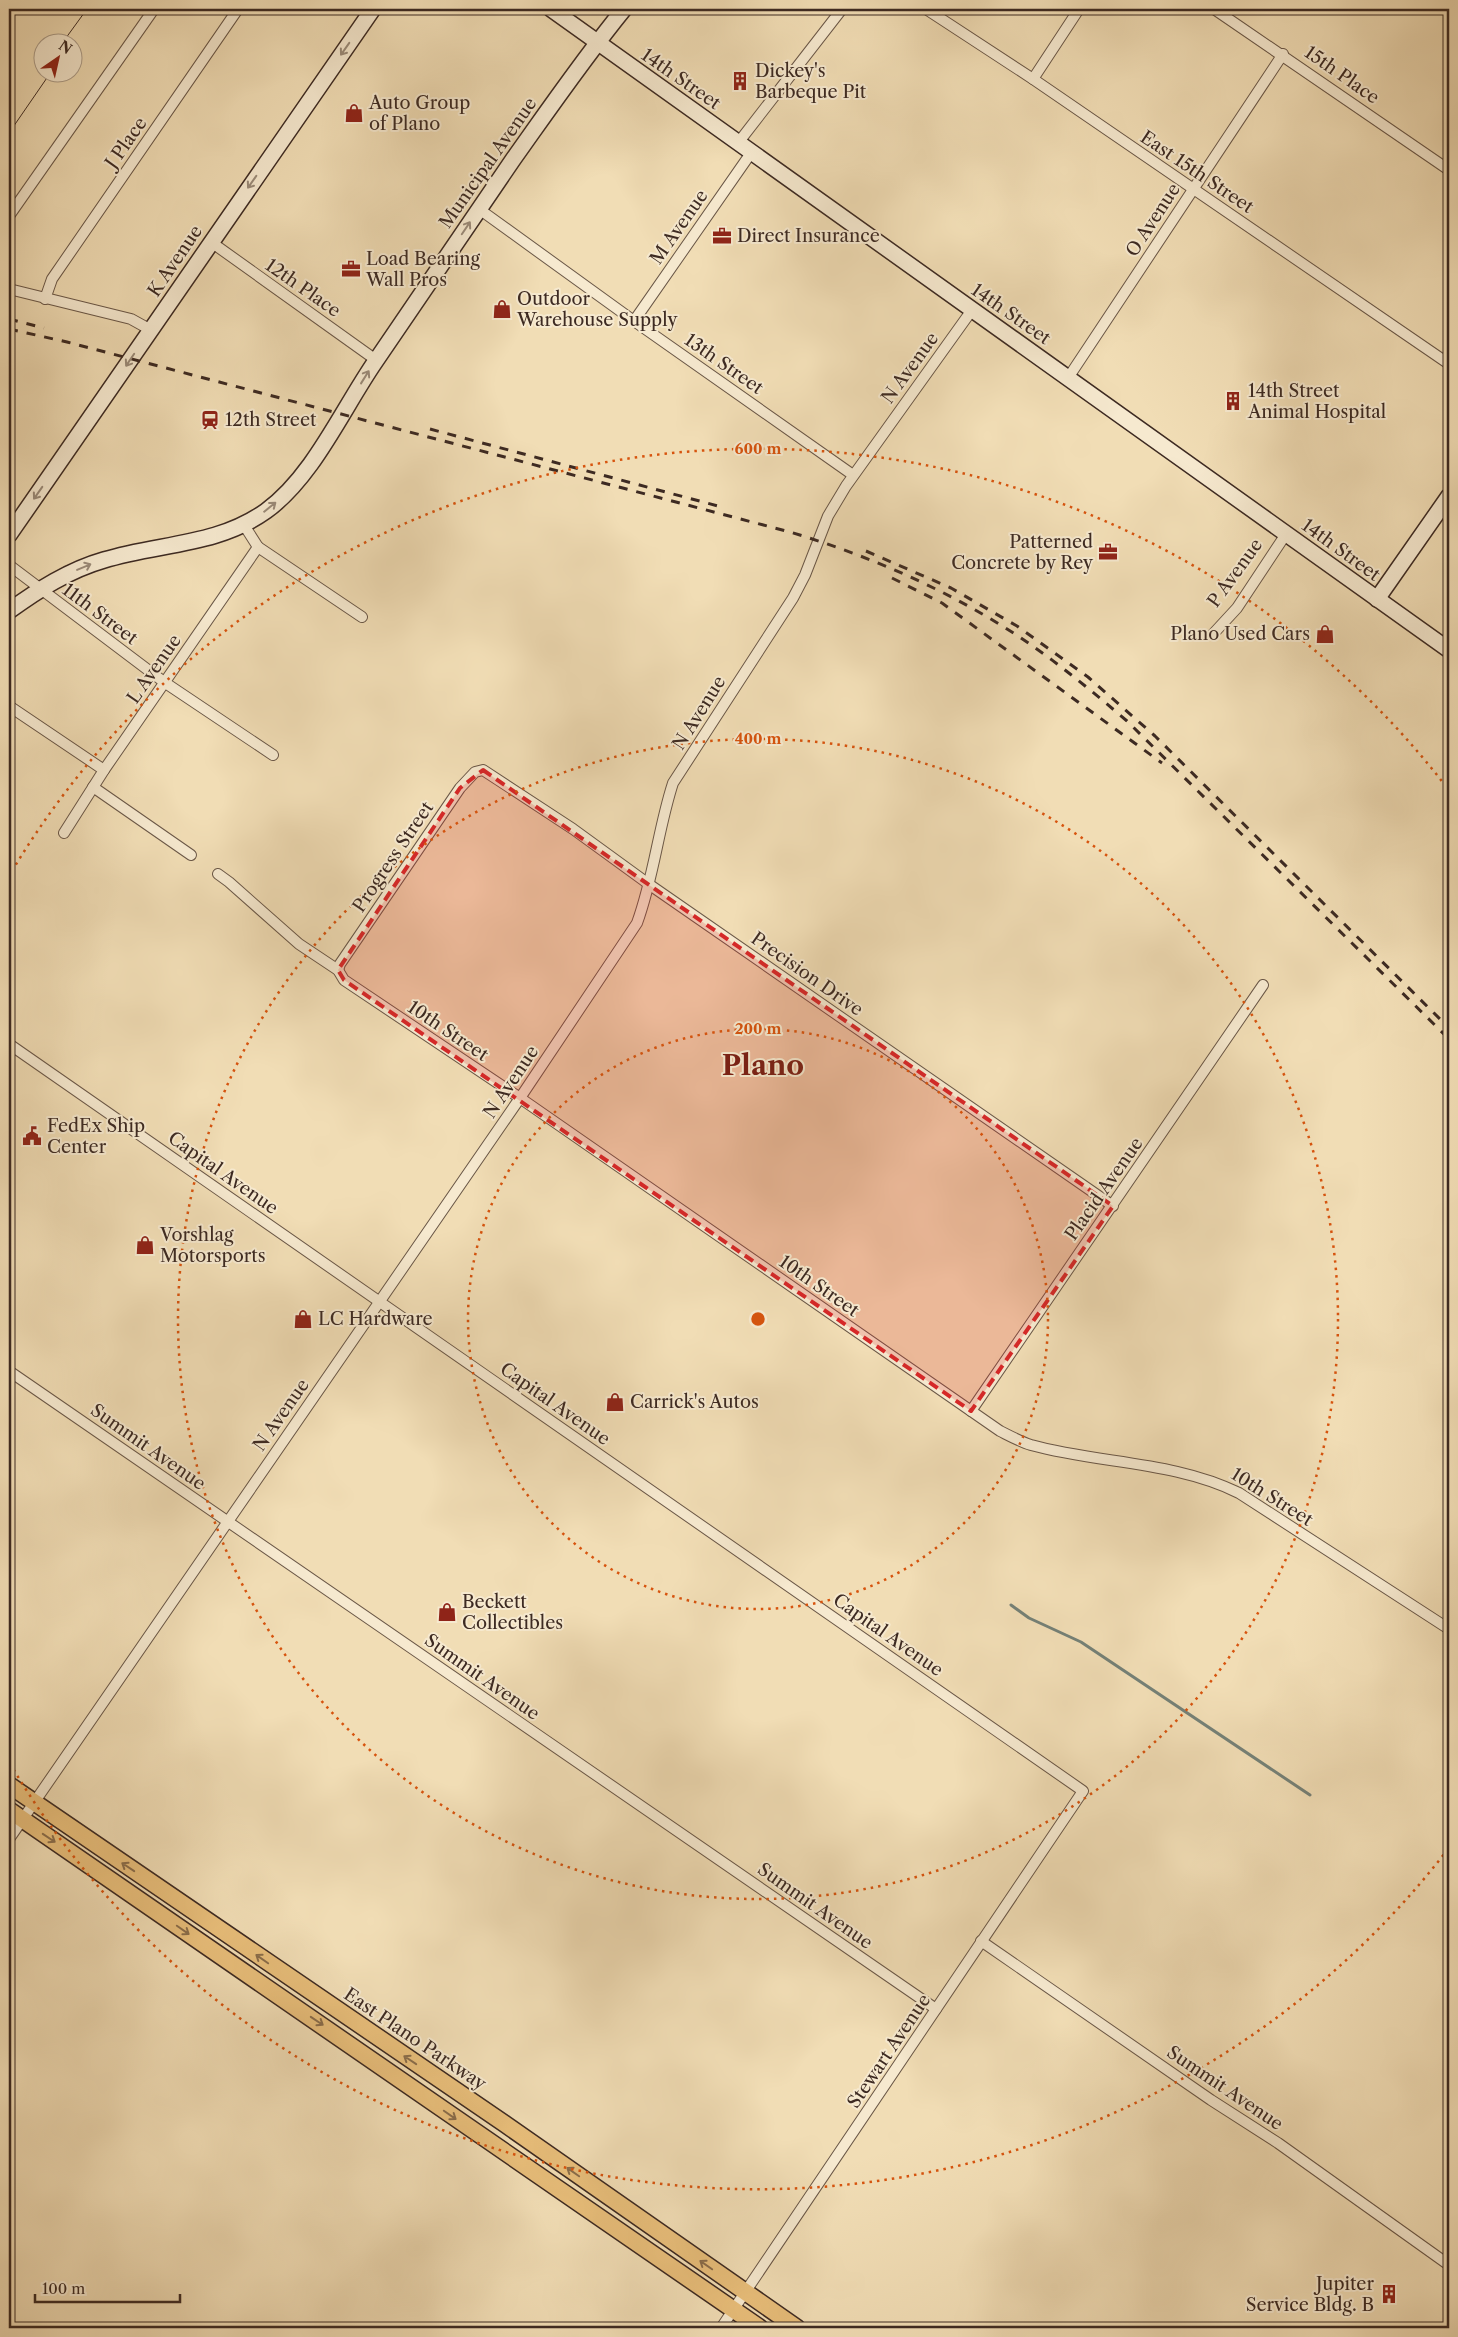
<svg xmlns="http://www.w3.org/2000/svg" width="1458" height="2337" font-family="'Libre Caslon Text',serif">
	<rect width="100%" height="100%" fill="#f1ddb5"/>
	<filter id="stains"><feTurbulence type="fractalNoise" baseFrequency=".004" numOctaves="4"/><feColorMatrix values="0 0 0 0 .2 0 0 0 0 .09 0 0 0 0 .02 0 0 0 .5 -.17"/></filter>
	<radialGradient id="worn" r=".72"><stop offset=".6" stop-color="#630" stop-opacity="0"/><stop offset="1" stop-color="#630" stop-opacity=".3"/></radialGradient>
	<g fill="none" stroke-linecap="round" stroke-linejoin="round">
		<path stroke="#758177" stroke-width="3" d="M1011 1605 1029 1618 1081 1642 1310 1795"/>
		<g stroke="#6a5747" stroke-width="12">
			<g id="street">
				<path d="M926 9 1033 79 1449 364"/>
				<path d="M1214 9 1449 170"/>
				<path d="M1033 79 1079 9"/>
				<path d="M738 143 842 9"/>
				<path d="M479 209 634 321 853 475"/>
				<path d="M9 216 154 9"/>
				<path d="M211 242 376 360"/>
				<path d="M9 289 131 319 151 330"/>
				<path d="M45 299 52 279 238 9"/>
				<path d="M634 321 751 153"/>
				<path d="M1068 378 1283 54"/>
				<path d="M258 547 362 617"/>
				<path d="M9 565 164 682 273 755"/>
				<path d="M1213 634 1237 608 1286 534"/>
				<path d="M9 706 104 770"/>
				<path d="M93 787 191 855"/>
				<path d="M64 833 104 770 258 547 244 525"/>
				<path d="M218 874 229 882 299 944 338 970 344 980 520 1098 1000 1431C1010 1436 1021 1442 1031 1445 1100 1464 1174 1461 1239 1493L1449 1629"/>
				<path d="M338 970 340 964 460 788 475 772 483 770 573 829 650 885 1113 1206"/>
				<path d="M9 1044 1083 1791 721 2328"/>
				<path d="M9 1371 936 2009"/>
				<path d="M971 1411 1263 985"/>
				<path d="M9 1839 520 1098 637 923C654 877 658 829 673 783L793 598 805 575 828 516 846 486 972 310"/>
				<path d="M981 1941 1211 2100 1278 2143 1449 2265"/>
			</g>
		</g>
		<g stroke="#3d2a22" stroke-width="18">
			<g id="secondary">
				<path d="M551 9 1449 650"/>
				<path d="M9 535 373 9"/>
				<path d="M1377 599 1449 496"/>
				<path d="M9 611C38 590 69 570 104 560 159 543 217 546 266 511 313 477 342 410 375 362 420 295 466 228 512 161 549 109 584 58 624 9"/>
			</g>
		</g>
		<g stroke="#3d2a22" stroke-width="19">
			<g id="primary">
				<path d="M9 1785 505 2124 797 2328"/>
				<path d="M9 1810 760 2328"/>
			</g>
		</g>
		<use href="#street" stroke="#f6e9cf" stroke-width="10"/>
		<use href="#secondary" stroke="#f6e9cf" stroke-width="15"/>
		<use href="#primary" stroke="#e8be7a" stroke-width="16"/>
		<g stroke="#3d2a22" stroke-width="1">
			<path d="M63 42 87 9"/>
			<path d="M9 133 51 72"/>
		</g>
		<g stroke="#3d2a22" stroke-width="3" stroke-dasharray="9 9" stroke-linecap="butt">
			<path d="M9 319 44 328"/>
			<path d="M9 329 67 342 790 532C863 554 934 584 999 624 1045 652 1086 686 1127 721L1449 1039"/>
			<path d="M430 429 718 506"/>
			<path d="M866 551 951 588 1017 626 1088 677 1155 736 1449 1028"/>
			<path d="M892 578 942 603 1162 763"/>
		</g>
	</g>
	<defs><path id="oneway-shaft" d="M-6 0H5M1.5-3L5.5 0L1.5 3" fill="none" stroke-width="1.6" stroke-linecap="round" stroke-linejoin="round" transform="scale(1.25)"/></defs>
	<g stroke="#9a8a78">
		<use href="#oneway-shaft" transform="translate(345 49) rotate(125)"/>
		<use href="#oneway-shaft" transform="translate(252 182) rotate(125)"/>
		<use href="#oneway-shaft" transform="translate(466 228) rotate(-56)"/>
		<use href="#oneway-shaft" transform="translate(130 360) rotate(124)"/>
		<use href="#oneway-shaft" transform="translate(365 377) rotate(-58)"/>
		<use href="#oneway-shaft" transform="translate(38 493) rotate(125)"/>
		<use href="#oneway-shaft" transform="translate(270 507) rotate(-39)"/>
		<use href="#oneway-shaft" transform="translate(84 567) rotate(-23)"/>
	</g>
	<g stroke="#8a6d4a">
		<use href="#oneway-shaft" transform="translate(49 1838) rotate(34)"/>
		<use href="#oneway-shaft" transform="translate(128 1867) rotate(-146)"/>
		<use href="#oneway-shaft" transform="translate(183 1930) rotate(35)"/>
		<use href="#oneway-shaft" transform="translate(262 1959) rotate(-145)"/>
		<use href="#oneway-shaft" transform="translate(317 2021) rotate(34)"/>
		<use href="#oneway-shaft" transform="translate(410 2060) rotate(-146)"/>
		<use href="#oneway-shaft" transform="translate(450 2115) rotate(35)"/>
		<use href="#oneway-shaft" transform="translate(573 2172) rotate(-145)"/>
		<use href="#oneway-shaft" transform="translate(706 2265) rotate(-145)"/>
	</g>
	<path fill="#d62828" fill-opacity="0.2" stroke="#d62828" stroke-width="4" stroke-dasharray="10 6" stroke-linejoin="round" d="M483 770 1113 1206 971 1411 344 980 338 970 460 788Z"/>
	<g fill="none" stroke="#d7540e" stroke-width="2.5" stroke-dasharray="2.5 5">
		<circle cx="758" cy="1319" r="290"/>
		<circle cx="758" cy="1319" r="580"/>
		<path d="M1448 1849A870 870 0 0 1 12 1767M12 871A870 870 0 0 1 1448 789"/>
	</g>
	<defs>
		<g id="building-bare" transform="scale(1.5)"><path d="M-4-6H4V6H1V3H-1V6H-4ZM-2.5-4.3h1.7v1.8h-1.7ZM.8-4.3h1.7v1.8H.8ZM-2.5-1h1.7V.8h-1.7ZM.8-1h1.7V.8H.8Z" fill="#8f2418" stroke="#f6e9cf" stroke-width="2.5" paint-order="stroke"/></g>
		<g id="shop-bare" transform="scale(1.5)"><path d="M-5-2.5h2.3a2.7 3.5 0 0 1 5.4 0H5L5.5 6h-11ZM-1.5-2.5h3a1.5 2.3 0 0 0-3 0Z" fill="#8f2418" stroke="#f6e9cf" stroke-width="2.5" paint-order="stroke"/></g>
		<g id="office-bare" transform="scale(1.5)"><path d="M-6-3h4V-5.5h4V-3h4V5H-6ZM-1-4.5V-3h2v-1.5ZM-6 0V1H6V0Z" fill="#8f2418" stroke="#f6e9cf" stroke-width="2.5" paint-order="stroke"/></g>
		<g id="station-bare" transform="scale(1.5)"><path d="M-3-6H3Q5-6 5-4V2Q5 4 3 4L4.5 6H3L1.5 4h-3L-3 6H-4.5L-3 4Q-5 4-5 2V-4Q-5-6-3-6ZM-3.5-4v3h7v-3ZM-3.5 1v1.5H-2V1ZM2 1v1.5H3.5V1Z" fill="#8f2418" stroke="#f6e9cf" stroke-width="2.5" paint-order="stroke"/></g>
		<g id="civic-bare" transform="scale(1.5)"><path d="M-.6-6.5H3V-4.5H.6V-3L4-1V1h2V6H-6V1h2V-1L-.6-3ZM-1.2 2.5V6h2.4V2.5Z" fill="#8f2418" stroke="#f6e9cf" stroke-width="2.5" paint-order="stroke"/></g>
	</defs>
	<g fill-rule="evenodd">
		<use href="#building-bare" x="740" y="81"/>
		<use href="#shop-bare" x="354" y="113"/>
		<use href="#office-bare" x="722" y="236"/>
		<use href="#office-bare" x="351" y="269"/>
		<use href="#shop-bare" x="502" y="309"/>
		<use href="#building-bare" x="1233" y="401"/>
		<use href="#station-bare" x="210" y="420"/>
		<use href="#office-bare" x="1108" y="552"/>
		<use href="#shop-bare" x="1325" y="634"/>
		<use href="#civic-bare" x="32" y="1136"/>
		<use href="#shop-bare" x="145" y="1245"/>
		<use href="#shop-bare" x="303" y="1319"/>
		<use href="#shop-bare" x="615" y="1402"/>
		<use href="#shop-bare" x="447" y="1612"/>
		<use href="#building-bare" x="1389" y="2294"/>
	</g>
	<g text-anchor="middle" stroke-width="4" stroke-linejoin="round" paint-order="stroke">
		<g font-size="18" fill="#3d2a22" stroke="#f6e9cf" text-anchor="start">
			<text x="755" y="77">Dickey's<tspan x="755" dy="21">Barbeque Pit</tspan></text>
			<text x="369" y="109">Auto Group<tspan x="369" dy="21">of Plano</tspan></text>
			<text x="737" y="242">Direct Insurance</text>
			<text x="366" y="265">Load Bearing<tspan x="366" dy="21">Wall Pros</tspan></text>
			<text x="517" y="305">Outdoor<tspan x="517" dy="21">Warehouse Supply</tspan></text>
			<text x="1248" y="397">14th Street<tspan x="1248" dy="21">Animal Hospital</tspan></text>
			<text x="225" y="426">12th Street</text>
			<text x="1093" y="548" text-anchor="end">Patterned<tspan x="1093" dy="21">Concrete by Rey</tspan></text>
			<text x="1310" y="640" text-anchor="end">Plano Used Cars</text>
			<text x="47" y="1132">FedEx Ship<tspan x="47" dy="21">Center</tspan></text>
			<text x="160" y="1241">Vorshlag<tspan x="160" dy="21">Motorsports</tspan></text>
			<text x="318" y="1325">LC Hardware</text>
			<text x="630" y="1408">Carrick's Autos</text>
			<text x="462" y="1608">Beckett<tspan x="462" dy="21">Collectibles</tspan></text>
			<text x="1374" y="2290" text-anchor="end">Jupiter<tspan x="1374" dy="21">Service Bldg. B</tspan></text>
		</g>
		<g font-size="18" fill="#3d2a22" stroke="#f6e9cf">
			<text transform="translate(1342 75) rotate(35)" y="6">15th Place</text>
			<text transform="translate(681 79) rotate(35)" y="6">14th Street</text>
			<text transform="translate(126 143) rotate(-55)" y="6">J Place</text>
			<text transform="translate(488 163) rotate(-55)" y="6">Municipal Avenue</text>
			<text transform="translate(1197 172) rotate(34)" y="6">East 15th Street</text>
			<text transform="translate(1153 220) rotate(-57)" y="6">O Avenue</text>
			<text transform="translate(679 227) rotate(-55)" y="6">M Avenue</text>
			<text transform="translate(175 261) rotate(-56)" y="6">K Avenue</text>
			<text transform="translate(303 288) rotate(35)" y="6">12th Place</text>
			<text transform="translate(1011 314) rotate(35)" y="6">14th Street</text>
			<text transform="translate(724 364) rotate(35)" y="6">13th Street</text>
			<text transform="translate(910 368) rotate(-54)" y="6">N Avenue</text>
			<text transform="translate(1341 550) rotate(36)" y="6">14th Street</text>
			<text transform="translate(1235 573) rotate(-54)" y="6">P Avenue</text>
			<text transform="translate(100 614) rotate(37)" y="6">11th Street</text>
			<text transform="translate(154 669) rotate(-55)" y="6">L Avenue</text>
			<text transform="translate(699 713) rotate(-58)" y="6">N Avenue</text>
			<text transform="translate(393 857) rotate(-56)" y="6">Progress Street</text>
			<text transform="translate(807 974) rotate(35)" y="6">Precision Drive</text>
			<text transform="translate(448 1031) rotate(34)" y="6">10th Street</text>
			<text transform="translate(511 1082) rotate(-56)" y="6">N Avenue</text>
			<text transform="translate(223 1173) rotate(35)" y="6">Capital Avenue</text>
			<text transform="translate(1104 1189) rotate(-55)" y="6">Placid Avenue</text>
			<text transform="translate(819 1286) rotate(35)" y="6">10th Street</text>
			<text transform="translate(555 1404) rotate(35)" y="6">Capital Avenue</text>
			<text transform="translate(281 1415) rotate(-55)" y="6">N Avenue</text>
			<text transform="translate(148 1447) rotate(35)" y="6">Summit Avenue</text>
			<text transform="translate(1272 1497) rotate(32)" y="6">10th Street</text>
			<text transform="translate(888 1635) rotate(35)" y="6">Capital Avenue</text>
			<text transform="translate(482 1677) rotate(35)" y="6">Summit Avenue</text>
			<text transform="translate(815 1906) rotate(35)" y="6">Summit Avenue</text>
			<text transform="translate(415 2039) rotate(34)" y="6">East Plano Parkway</text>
			<text transform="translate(889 2051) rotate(-56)" y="6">Stewart Avenue</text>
			<text transform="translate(1225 2088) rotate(34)" y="6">Summit Avenue</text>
		</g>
		<g font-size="28" font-weight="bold" fill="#7a1f14" stroke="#f6e9cf">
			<text x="763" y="1075">Plano</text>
		</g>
	</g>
	<circle cx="758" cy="1319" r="8" fill="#d7540e" stroke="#f6e9cf" stroke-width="2.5"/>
	<g font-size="15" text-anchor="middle" font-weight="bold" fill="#d7540e" stroke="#f6e9cf" stroke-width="4" stroke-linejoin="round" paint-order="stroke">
		<text x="758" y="454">600 m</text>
		<text x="758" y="744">400 m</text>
		<text x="758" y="1034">200 m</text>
	</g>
	<rect width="1458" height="2337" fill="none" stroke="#f1ddb5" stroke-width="30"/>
	<rect x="10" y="10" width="1438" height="2317" fill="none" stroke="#3d2a22" stroke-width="2.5"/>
	<rect x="15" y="15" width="1428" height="2307" fill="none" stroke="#3d2a22"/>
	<g transform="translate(58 58) rotate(34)"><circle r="24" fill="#f6e9cf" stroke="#ac9d8a"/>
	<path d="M0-4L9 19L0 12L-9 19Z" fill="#8f2418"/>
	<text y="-8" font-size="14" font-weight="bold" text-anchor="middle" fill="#3d2a22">N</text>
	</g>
	<path d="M35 2294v8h145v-8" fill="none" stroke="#3d2a22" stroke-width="2.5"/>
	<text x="42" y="2294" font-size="15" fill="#3d2a22" stroke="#f6e9cf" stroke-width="4" paint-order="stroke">100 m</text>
	<rect width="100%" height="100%" filter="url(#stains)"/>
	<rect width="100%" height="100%" fill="url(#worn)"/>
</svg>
